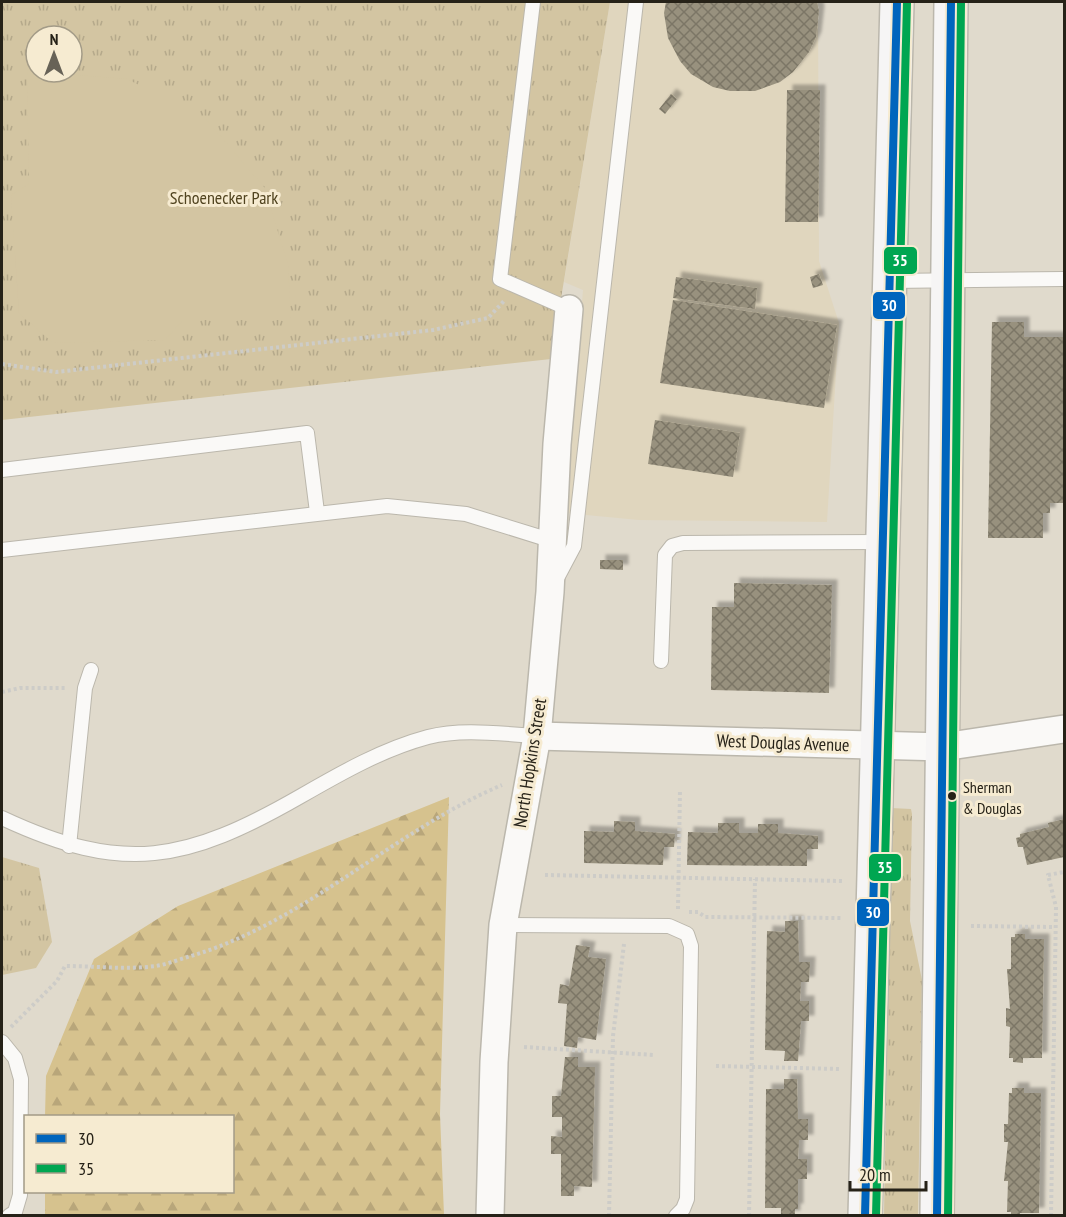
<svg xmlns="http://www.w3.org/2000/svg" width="1066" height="1217" font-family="'PT Sans Narrow',sans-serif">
	<defs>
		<pattern id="grass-tufts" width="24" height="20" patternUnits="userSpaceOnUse" patternTransform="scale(1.5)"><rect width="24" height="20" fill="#d3c5a2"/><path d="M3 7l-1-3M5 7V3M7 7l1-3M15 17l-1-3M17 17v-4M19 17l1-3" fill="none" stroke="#b5a98b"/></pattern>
		<pattern id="forest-firs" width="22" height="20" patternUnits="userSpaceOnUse" patternTransform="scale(1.5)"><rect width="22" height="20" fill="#d6c28e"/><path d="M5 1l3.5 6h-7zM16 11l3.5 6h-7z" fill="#b8a67a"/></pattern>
		<pattern id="building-cross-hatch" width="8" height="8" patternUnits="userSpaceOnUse" patternTransform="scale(1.5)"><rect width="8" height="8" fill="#98917e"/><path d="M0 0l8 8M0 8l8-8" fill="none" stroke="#7c7666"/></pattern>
		<filter id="shadow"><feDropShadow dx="5.5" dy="-5.5" stdDeviation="1.5" flood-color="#0004"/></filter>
	</defs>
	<rect width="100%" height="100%" fill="#e0dacc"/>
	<path fill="#e0d6be" d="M610 2H818L819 261 839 323 827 522 639 520 565 513 583 290 564 282Z"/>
	<g fill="url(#grass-tufts)" fill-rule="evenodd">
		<path d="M2 2H610L551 359 2 420ZM36 36H72V72H36Z"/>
		<path d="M891 808 911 809 912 814 910 921 922 980 918 1215 884 1216Z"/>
		<path d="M2 857 39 868 52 942 36 968 2 975Z"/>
	</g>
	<path fill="url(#forest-firs)" d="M449 797 440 1114 444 1215H45V1192H232V1116H45L46 1076 94 959 178 906Z"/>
	<path fill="#d3c5a2" d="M27 68 36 69V72L127 79 205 118 264 187 288 264 291 320H183L165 340 53 343 19 313 11 195 29 184Z"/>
	<g fill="url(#building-cross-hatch)" filter="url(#shadow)">
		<path d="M666 2H817L819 11 816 37 809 52 793 72 780 82 755 91H730L713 87 691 74 680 61 668 38 664 13Z"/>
		<path d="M787 90H820L818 222H785Z"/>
		<path d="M671 94 677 99 665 114 659 109Z"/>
		<path d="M819 274 823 285 813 288 810 277Z"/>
		<path d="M676 277 757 288 755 309 673 298Z"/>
		<path d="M673 300 837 325 824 408 660 383Z"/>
		<path d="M992 322H1024V337H1064V503H1050V513H1043V538H988Z"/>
		<path d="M655 420 740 433 733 477 648 464Z"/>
		<path d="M600 560H623V570L600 569Z"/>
		<path d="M734 583 832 585 829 693 711 690 712 607H734Z"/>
		<path d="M1064 819V857L1027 865 1023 847H1018L1016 838 1020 837V834L1049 827 1048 823Z"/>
		<path d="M614 821 635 822V831L675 834 674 847H664L663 865 584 863V831L614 832Z"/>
		<path d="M718 823H739V833H758V824H778V833L818 836V849H807V866L687 865 688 832 718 833Z"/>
		<path d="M785 921H798L799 962H810L809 982H801L800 1001H809V1021H801L798 1061H784L785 1051 765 1050 767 931 785 932Z"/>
		<path d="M1015 934H1025V939H1044L1042 1058H1023V1063L1013 1062V1058H1009L1010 1027 1006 1026V1008L1010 1009 1007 969H1011V937H1015Z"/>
		<path d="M576 945 590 947 588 957 606 959 596 1040 578 1037 577 1048 564 1046 567 1004 558 1003 560 984 569 986Z"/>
		<path d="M565 1057H578V1067H595L592 1187 574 1186V1196H561V1154H551V1136L562 1137V1117H552V1096H561Z"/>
		<path d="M784 1079H797L798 1119H808V1140H799L798 1159H807V1179H798V1209H795V1216H781V1208H765L766 1089H784Z"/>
		<path d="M1012 1088H1024V1093H1041L1039 1213H1020V1216H1011V1212H1007L1008 1181H1004L1008 1142H1004V1124H1008L1009 1093H1012Z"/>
	</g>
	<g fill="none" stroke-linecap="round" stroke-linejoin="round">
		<g stroke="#bbb7ac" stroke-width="16">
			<g id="lane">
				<path d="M533 2 500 279 569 309"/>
				<path d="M890 281 1064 279"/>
				<path d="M2 470 307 433 317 512"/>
				<path d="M2 550 387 506 466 514 553 541"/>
				<path d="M556 580 574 546 636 2"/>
				<path d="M661 661 665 555 672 546 683 543 882 542"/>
				<path d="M2 818C124 875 186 862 301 796 341 773 383 749 428 737 463 728 501 734 537 736"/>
				<path d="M69 846 85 688 91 670"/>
				<path d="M503 925 669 926 687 934 691 946 687 1199 683 1209 676 1216"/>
				<path d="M2 1042 15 1058 21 1079 20 1195 15 1212 9 1216"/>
			</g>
		</g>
		<g stroke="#bbb7ac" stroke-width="30">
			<g id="street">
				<path d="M537 736 943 747 1064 729"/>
				<path d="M490 1216 494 1062 503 925 537 736 550 592 557 444 569 309"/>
			</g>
		</g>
		<g stroke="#bbb7ac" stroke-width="36">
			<g id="secondary">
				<path d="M865 1216 897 2"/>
				<path d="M937 1216 951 2"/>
			</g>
		</g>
		<g stroke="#cdccc8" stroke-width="4" stroke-dasharray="3 3" stroke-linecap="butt">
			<path d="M2 364 56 372 433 330 488 318 504 301"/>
			<path d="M2 692 20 688H66"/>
			<path d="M545 875 842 881"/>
			<path d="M678 909 680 790"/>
			<path d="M689 912H698L705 917 842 918"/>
			<path d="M971 926 1055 927"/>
			<path d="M11 1027 57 981 65 966C95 966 126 970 156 966 168 964 180 959 191 956 306 922 393 831 502 785"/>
			<path d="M524 1047 654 1055"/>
			<path d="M716 1066 839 1069"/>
			<path d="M609 1216 613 1036 624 944"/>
			<path d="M749 1216 755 879"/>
			<path d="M1051 1216 1056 907 1048 875 1064 872"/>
		</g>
		<use href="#lane" stroke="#faf9f7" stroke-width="14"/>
		<use href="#street" stroke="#faf9f7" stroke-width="27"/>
		<use href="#secondary" stroke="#f6f5f5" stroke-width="33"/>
		<g stroke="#f6ebd1" stroke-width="12">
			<g id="bus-1">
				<path d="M865 1216 897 2"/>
				<path d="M937 1216 951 2"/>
			</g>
		</g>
		<g stroke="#f6ebd1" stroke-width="12">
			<g id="bus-2">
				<path d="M876 1216 907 2"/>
				<path d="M948 1216 961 2"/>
			</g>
		</g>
		<use href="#bus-1" stroke="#0065bd" stroke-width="8"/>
		<use href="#bus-2" stroke="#00a651" stroke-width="8"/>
	</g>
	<circle fill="#262218" stroke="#f6ebd1" stroke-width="2" cx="952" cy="796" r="5"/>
	<g text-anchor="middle" stroke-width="6" stroke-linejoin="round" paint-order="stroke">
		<g font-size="16" fill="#262218" stroke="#f6ebd1" text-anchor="start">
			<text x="963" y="793">Sherman<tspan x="963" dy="21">&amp; Douglas</tspan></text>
		</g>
		<g font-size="18" fill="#50431f" stroke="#f6ebd1">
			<text x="224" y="204">Schoenecker Park</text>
		</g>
		<g font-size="18" fill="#262218" stroke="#f6ebd1">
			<text transform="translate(783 743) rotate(2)" y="6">West Douglas Avenue</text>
			<text transform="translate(530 763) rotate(-81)" y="6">North Hopkins Street</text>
		</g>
	</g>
	<g stroke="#f6ebd1" stroke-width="2">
		<rect x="883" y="246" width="35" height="29" rx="6" fill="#00a651"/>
		<rect x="872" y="291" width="34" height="29" rx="6" fill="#0065bd"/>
		<rect x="868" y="853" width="34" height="29" rx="6" fill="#00a651"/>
		<rect x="856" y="898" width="34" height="29" rx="6" fill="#0065bd"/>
	</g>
	<g font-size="16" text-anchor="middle" font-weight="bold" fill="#fff">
		<text x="900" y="266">35</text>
		<text x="889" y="311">30</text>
		<text x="885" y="873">35</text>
		<text x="873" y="918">30</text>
	</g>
	<rect width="1066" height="1217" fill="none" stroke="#262218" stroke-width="6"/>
	<rect x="24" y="1115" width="210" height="78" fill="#f6ebd1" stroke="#a39b87" stroke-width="1.5"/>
	<rect x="36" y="1134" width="30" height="9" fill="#0065bd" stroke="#a39b87" stroke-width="1.5"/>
	<text x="78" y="1145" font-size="18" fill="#262218">30</text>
	<rect x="36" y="1164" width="30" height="9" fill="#00a651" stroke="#a39b87" stroke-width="1.5"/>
	<text x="78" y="1175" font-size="18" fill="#262218">35</text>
	<g transform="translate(54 54)"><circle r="28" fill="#f6ebd1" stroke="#a39b87" stroke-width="1.5"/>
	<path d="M0-4.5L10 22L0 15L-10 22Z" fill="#676257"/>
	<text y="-9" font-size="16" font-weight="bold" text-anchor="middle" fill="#262218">N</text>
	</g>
	<path d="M850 1181v9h76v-9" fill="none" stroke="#262218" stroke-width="3"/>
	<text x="859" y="1181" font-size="18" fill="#262218" stroke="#f6ebd1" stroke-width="4.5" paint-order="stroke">20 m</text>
</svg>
